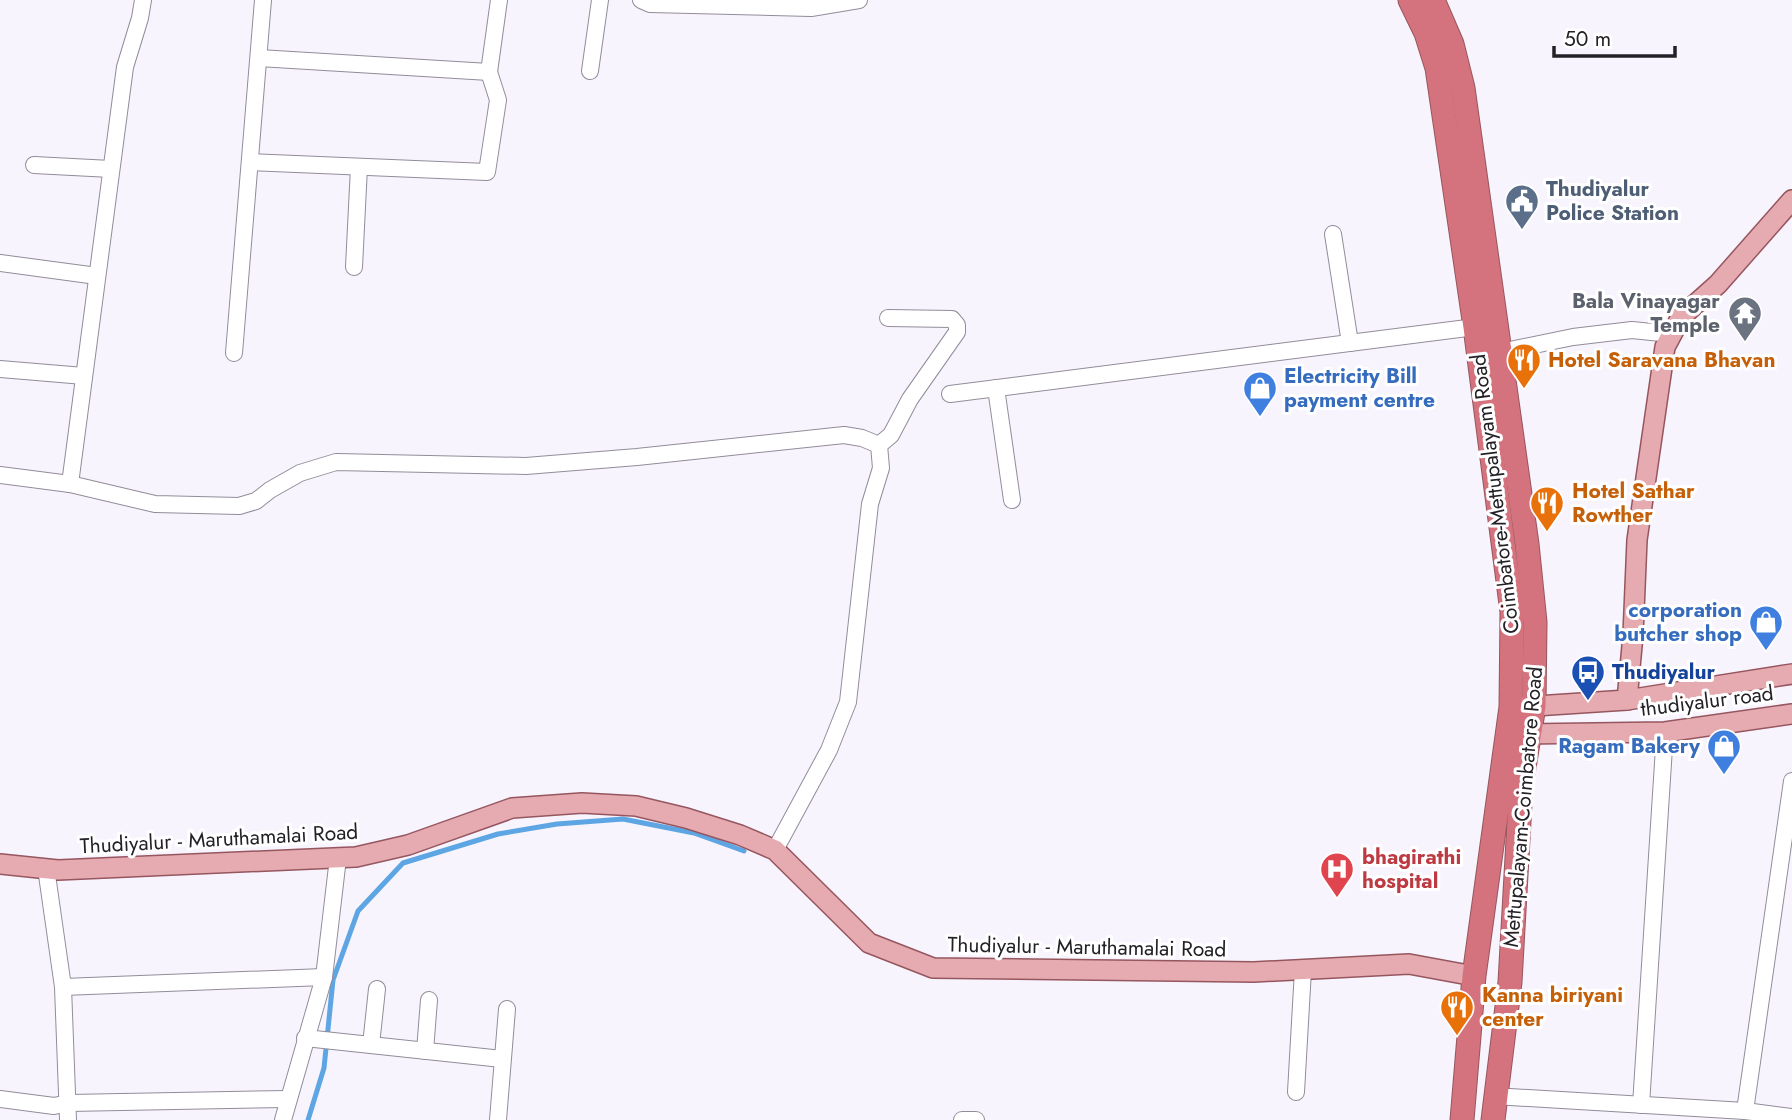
<svg xmlns="http://www.w3.org/2000/svg" width="1792" height="1120" font-family="Jost,sans-serif">
	<rect width="100%" height="100%" fill="#f8f4fd"/>
	<g fill="none" stroke-linecap="round" stroke-linejoin="round">
		<path stroke="#5da5e3" stroke-width="5" d="M308 1120 324 1068 333 980 358 911 403 863 498 834 557 824 623 819 694 833 744 851"/>
		<g stroke="#928c9a" stroke-width="18">
			<g id="minor">
				<path d="M641 0 650 4 811 8 859 0"/>
				<path d="M259 58 489 72 499 0"/>
				<path d="M590 71 600 0"/>
				<path d="M250 162 487 172 498 100 489 72"/>
				<path d="M34 165 111 169"/>
				<path d="M1333 234 1350 343"/>
				<path d="M0 263 97 276"/>
				<path d="M354 267 359 167"/>
				<path d="M1500 352 1573 337 1632 330 1671 334"/>
				<path d="M234 353 263 0"/>
				<path d="M0 369 84 376"/>
				<path d="M996 388 1012 500"/>
				<path d="M950 394 1475 327"/>
				<path d="M879 445 891 435 910 399 957 332V325L952 319 888 318"/>
				<path d="M0 475 70 484 155 504 239 506 256 501 270 490 300 473 336 462 526 466 637 457 844 435 862 438 879 445 881 468 870 504 848 702 829 750 775 850"/>
				<path d="M70 484 125 67 140 18 143 0"/>
				<path d="M46 868 63 987 68 1120"/>
				<path d="M63 987 324 977"/>
				<path d="M305 1038 502 1059"/>
				<path d="M371 1045 377 989"/>
				<path d="M425 1051 429 1000"/>
				<path d="M1296 1092 1303 970"/>
				<path d="M1494 1096 1745 1111 1792 781"/>
				<path d="M0 1099 54 1106 68 1103 287 1099"/>
				<path d="M1641 1105 1665 732"/>
				<path d="M1745 1111 1792 1117"/>
				<path d="M283 1120 324 977 338 858"/>
				<path d="M498 1120 507 1009"/>
				<path d="M962 1120H976"/>
			</g>
		</g>
		<g stroke="#96565f" stroke-width="22">
			<g id="major">
				<path d="M1627 700 1633 635 1637 540 1665 347 1681 317 1718 284 1792 200"/>
				<path d="M1519 707 1627 700 1792 674"/>
				<path d="M1515 734 1665 732 1792 714"/>
				<path d="M0 864 58 870 356 857 408 845 512 808 582 803 636 806 686 818 740 835 775 850 869 943 933 968 1254 972 1409 964 1474 976"/>
			</g>
		</g>
		<g stroke="#96565f" stroke-width="25">
			<g id="highway">
				<path d="M1410 0 1426 33 1437 68 1475 327 1512 612 1511 707 1474 976 1462 1120"/>
				<path d="M1433 0 1452 44 1463 88 1527 544 1535 622 1534 706 1521 786 1510 982 1493 1120"/>
			</g>
		</g>
		<use href="#minor" stroke="#fff" stroke-width="16"/>
		<use href="#major" stroke="#e5abb1" stroke-width="19"/>
		<use href="#highway" stroke="#d4737d" stroke-width="23"/>
	</g>
	<defs>
		<g id="civic-pin" transform="scale(1.75)"><path d="M0 17L-7.5 6A9.5 9.5 0 1 1 7.5 6Z" fill="#5c6f8a" stroke="#fff"/><path d="M-.6-6.5H3V-4.5H.6V-3L4-1V1h2V6H-6V1h2V-1L-.6-3ZM-1.2 2.5V6h2.4V2.5Z" fill="#fff"/></g>
		<g id="temple-pin" transform="scale(1.75)"><path d="M0 17L-7.5 6A9.5 9.5 0 1 1 7.5 6Z" fill="#6b7280" stroke="#fff"/><path d="M0-6L5-2H3V0L6.5 2.5H4V6H1.5V3h-3V6H-4V2.5H-6.5L-3 0V-2H-5Z" fill="#fff"/></g>
		<g id="restaurant-pin" transform="scale(1.75)"><path d="M0 17L-7.5 6A9.5 9.5 0 1 1 7.5 6Z" fill="#e8710a" stroke="#fff"/><path d="M-5-6h1v4h1v-4h1v4h1v-4h1v5L-1.5 .5V6h-2V.5L-5-1ZM5-6V6H3V1.5H1.5Q1.5-4 5-6Z" fill="#fff"/></g>
		<g id="shop-pin" transform="scale(1.75)"><path d="M0 17L-7.5 6A9.5 9.5 0 1 1 7.5 6Z" fill="#3f7fe0" stroke="#fff"/><path d="M-5-2.5h2.3a2.7 3.5 0 0 1 5.4 0H5L5.5 6h-11ZM-1.5-2.5h3a1.5 2.3 0 0 0-3 0Z" fill="#fff"/></g>
		<g id="bus-pin" transform="scale(1.75)"><path d="M0 17L-7.5 6A9.5 9.5 0 1 1 7.5 6Z" fill="#1a4fb4" stroke="#fff"/><path d="M-5-6H5V4H4V6H2V4H-2V6H-4V4H-5ZM-3.5-4V0h7V-4ZM-3.5 1.2v1.5H-2V1.2ZM2 1.2v1.5H3.5V1.2Z" fill="#fff"/></g>
		<g id="hospital-pin" transform="scale(1.75)"><path d="M0 17L-7.5 6A9.5 9.5 0 1 1 7.5 6Z" fill="#e0444e" stroke="#fff"/><path d="M-5-5h3v3.5h4V-5h3V5h-3V1.5h-4V5h-3Z" fill="#fff"/></g>
	</defs>
	<g fill-rule="evenodd">
		<use href="#civic-pin" x="1522" y="201"/>
		<use href="#temple-pin" x="1745" y="313"/>
		<use href="#restaurant-pin" x="1524" y="360"/>
		<use href="#shop-pin" x="1260" y="388"/>
		<use href="#restaurant-pin" x="1547" y="503"/>
		<use href="#shop-pin" x="1766" y="622"/>
		<use href="#bus-pin" x="1588" y="672"/>
		<use href="#shop-pin" x="1724" y="746"/>
		<use href="#hospital-pin" x="1337" y="869"/>
		<use href="#restaurant-pin" x="1457" y="1007"/>
	</g>
	<g text-anchor="middle" stroke-width="6" stroke-linejoin="round" paint-order="stroke">
		<g font-size="21" font-weight="bold" fill="#4e5e75" stroke="#fff" text-anchor="start">
			<text x="1546" y="196">Thudiyalur<tspan x="1546" dy="24">Police Station</tspan></text>
		</g>
		<g font-size="21" font-weight="bold" fill="#5b616d" stroke="#fff" text-anchor="end">
			<text x="1720" y="308">Bala Vinayagar<tspan x="1720" dy="24">Temple</tspan></text>
		</g>
		<g font-size="21" font-weight="bold" fill="#c56008" stroke="#fff" text-anchor="start">
			<text x="1548" y="367">Hotel Saravana Bhavan</text>
			<text x="1572" y="498">Hotel Sathar<tspan x="1572" dy="24">Rowther</tspan></text>
			<text x="1482" y="1002">Kanna biriyani<tspan x="1482" dy="24">center</tspan></text>
		</g>
		<g font-size="21" font-weight="bold" fill="#366cbe" stroke="#fff" text-anchor="end">
			<text x="1284" y="383" text-anchor="start">Electricity Bill<tspan x="1284" dy="24">payment centre</tspan></text>
			<text x="1742" y="617">corporation<tspan x="1742" dy="24">butcher shop</tspan></text>
			<text x="1700" y="753">Ragam Bakery</text>
		</g>
		<g font-size="21" fill="#232126" stroke="#fff">
			<text transform="translate(1495 494) rotate(-97)" y="7">Coimbatore-Mettupalayam Road</text>
			<text transform="translate(1707 701) rotate(-7)" y="7">thudiyalur road</text>
			<text transform="translate(1523 807) rotate(-85)" y="7">Mettupalayam-Coimbatore Road</text>
			<text transform="translate(219 839) rotate(-3)" y="7">Thudiyalur - Maruthamalai Road</text>
			<text transform="translate(1087 947) rotate(1)" y="7">Thudiyalur - Maruthamalai Road</text>
		</g>
		<g font-size="21" font-weight="bold" fill="#164399" stroke="#fff" text-anchor="start">
			<text x="1612" y="679">Thudiyalur</text>
		</g>
		<g font-size="21" font-weight="bold" fill="#be3a42" stroke="#fff" text-anchor="start">
			<text x="1362" y="864">bhagirathi<tspan x="1362" dy="24">hospital</tspan></text>
		</g>
	</g>
	<path d="M1554 46v10h121v-10" fill="none" stroke="#232126" stroke-width="3.5"/>
	<text x="1564" y="46" font-size="21" fill="#232126" stroke="#ffffff" stroke-width="5" paint-order="stroke">50 m</text>
</svg>
